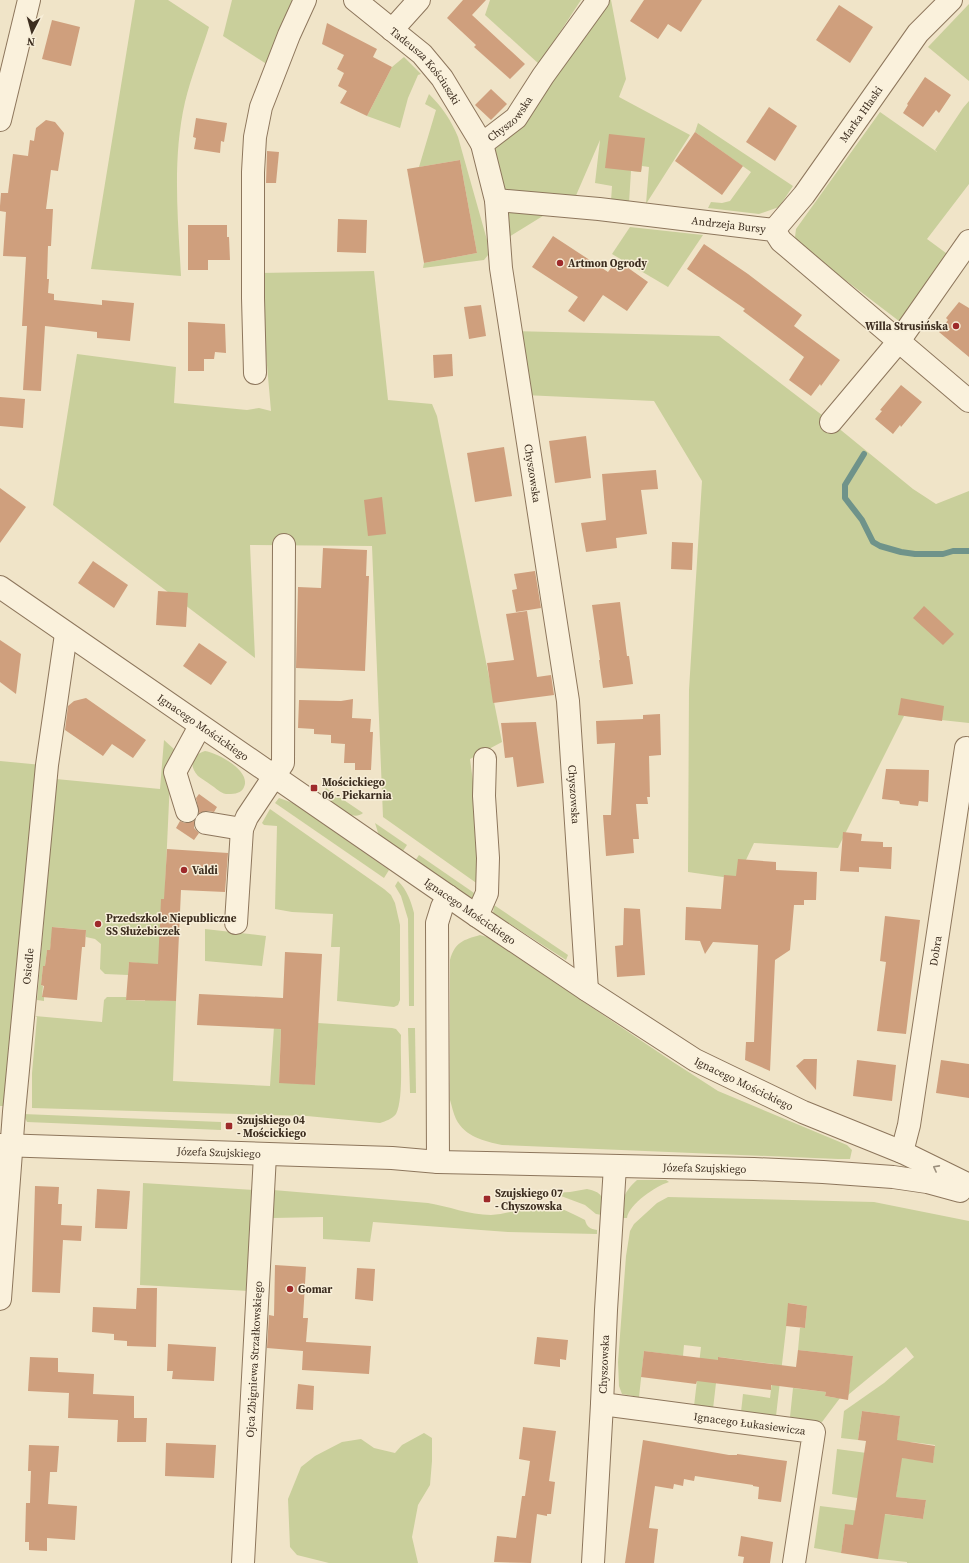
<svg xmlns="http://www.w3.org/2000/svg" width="969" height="1563" font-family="'Source Serif 4',serif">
	<rect width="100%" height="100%" fill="#f0e4c8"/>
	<g fill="#c9cf9b">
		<path d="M135 0H168L209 27C201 52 191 77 185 102 172 159 178 219 181 276L91 269Z"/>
		<path d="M232 0H305L276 70 223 36Z"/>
		<path d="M490 0H581L539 64 485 15Z"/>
		<path d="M598 0H611L626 79 619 97 690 135 646 204 649 167 642 166 641 172 631 171 629 203 611 201 612 186 595 183 600 140 571 207 559 206 499 243 482 144Z"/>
		<path d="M969 4V81L928 47Z"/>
		<path d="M404 57 421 74 418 75 408 98 400 128 367 116 392 67Z"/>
		<path d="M429 94C442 107 451 120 458 137L487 240 488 255 484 260 423 268 424 263 477 253 460 160 419 167 436 110 425 104Z"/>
		<path d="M969 101V184L927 239 950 256 899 321 802 247 795 237 796 229 880 112 937 152 935 150 963 108Z"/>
		<path d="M698 123 793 186 779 207 759 214 708 208 711 202 722 203 730 201 751 172 695 132Z"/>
		<path d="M630 227 703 235 668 287 612 254Z"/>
		<path d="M374 271 388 400 432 404 437 416 502 742 470 759 477 812 482 887 383 817 372 546 250 545 255 658 53 505 77 354 176 367 174 403 247 410 259 408 271 411 259 273Z"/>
		<path d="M511 331 719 336 831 422 913 489 936 504 969 491V723L904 716 838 848 754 843 737 879 688 872 689 690 702 481 654 401 524 395Z"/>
		<path d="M164 740 175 750 171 758 165 889 180 900 161 899 160 1001H176L173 1081 270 1086 274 1027 281 1028 279 1082 315 1085 318 1023 392 1028 396 1029 401 1035C400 1054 404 1098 396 1114 392 1119 386 1121 380 1123L307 1116 32 1108V1073L37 1017 35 1016 102 1022 104 1000 107 997H126V1000L145 1001 147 964 129 962 128 975 105 974 100 969 101 944 95 939 86 937V930L53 927 50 950H47L45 966H43L41 985 43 986 42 997H44V1001L37 1000 56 779 160 789Z"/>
		<path d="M205 751C218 753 254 772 243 789 239 794 233 794 226 794 220 793 216 788 211 785 207 782 202 779 198 776 188 765 192 755 205 751Z"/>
		<path d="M0 761 42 765 3 1106H0Z"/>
		<path d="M326 788 363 813C352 822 337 806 328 800L330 796 324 791Z"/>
		<path d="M279 798 293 803 389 870 384 878 275 803Z"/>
		<path d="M270 809 384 889 391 895 395 903 400 925V1000L398 1005 394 1007 337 1001 340 947H331L333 914 292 912 275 909 277 826 264 825 262 823Z"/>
		<path d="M375 823 407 845 403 851 379 836Z"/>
		<path d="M419 855 477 895 474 900 415 861Z"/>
		<path d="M398 881C407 890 411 901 414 913V1006H409L408 919 401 896 395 886Z"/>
		<path d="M494 905 568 955 566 960 493 913Z"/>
		<path d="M205 929 266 936 262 966 205 961Z"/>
		<path d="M480 935 487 937 673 1062 718 1091 847 1145 852 1150 850 1159H838L502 1145C484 1141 465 1137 456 1119 453 1113 452 1106 450 1100V960C455 942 463 940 480 935Z"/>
		<path d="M408 1028H415L416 1093H410Z"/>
		<path d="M23 1114 221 1122V1130L27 1122Z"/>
		<path d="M637 1180H666L669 1182C656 1186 629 1204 627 1218H621C623 1199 622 1194 637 1180Z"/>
		<path d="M143 1183 254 1190 249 1291 140 1285Z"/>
		<path d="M587 1189C605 1193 603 1198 602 1215L596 1214 585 1205 553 1193 570 1192Z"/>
		<path d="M273 1190 428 1203C448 1206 469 1215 491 1215 511 1214 531 1204 551 1206 563 1208 575 1215 585 1220 587 1227 590 1229 597 1230V1234L508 1232 373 1222 370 1242 323 1239V1217L273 1218Z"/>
		<path d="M668 1197 874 1202 969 1221V1563H907V1562L870 1558 845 1525 841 1553 814 1548 820 1506 923 1519 926 1500 896 1497 899 1474 857 1498 832 1494 837 1449 933 1462 935 1445 911 1442 887 1445 897 1438 900 1416 862 1411 858 1440 841 1438 844 1411 884 1383 914 1357 906 1347 848 1395 853 1356 798 1350 800 1328H805L807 1306 789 1303 776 1416 741 1412 743 1394 770 1398 774 1364 719 1357 713 1409 694 1406 701 1347 684 1345 683 1356 644 1351 639 1397 622 1394 619 1386 618 1362 626 1256 630 1231 634 1224 657 1203Z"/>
		<path d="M793 1388 826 1392 825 1396 836 1398 843 1394 822 1422 790 1417Z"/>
		<path d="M424 1433 432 1438V1461L430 1485 418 1505 412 1537 418 1563H329L297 1555 290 1547 288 1499 301 1467 315 1456 342 1442 361 1439 374 1448 395 1453 402 1445Z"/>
	</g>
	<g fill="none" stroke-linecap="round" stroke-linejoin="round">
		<path stroke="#6f938a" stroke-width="6" d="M864 454 845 485V498L862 520 873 542 880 546 901 552 915 554H943L953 551H969"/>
	</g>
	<g fill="#cf9f7d">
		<path d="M463 0H486L472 15 525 64 510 79 474 47 476 45 447 18Z"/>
		<path d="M644 0H702L681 32 668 24 658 39 630 21Z"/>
		<path d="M839 5 873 27 850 63 816 40Z"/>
		<path d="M52 20 80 27 71 66 42 59Z"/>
		<path d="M327 23 377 49 373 57 392 67 367 116 340 103 347 91 338 86 344 73 337 69 344 55 322 44Z"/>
		<path d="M925 77 951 95 939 113 936 110 923 127 903 113 908 105 907 104Z"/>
		<path d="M491 89 507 104 491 120 475 105Z"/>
		<path d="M769 107 797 126 775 161 746 142Z"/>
		<path d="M196 118 227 123 224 142 221 141 220 153 194 149 196 138 193 137Z"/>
		<path d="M46 120 55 122 64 133 58 171 51 170 46 209H53L51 246H48L47 279H49L48 293 54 294V300L102 305V300L134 303 130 341 97 338V332L45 326 41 391 23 390 27 326H22L26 257 3 256 6 212 0 211V206L1 193H8L13 154 28 156 30 140 34 141 36 128Z"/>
		<path d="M695 132 743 166 722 195 675 161Z"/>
		<path d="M609 134 645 138 641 172 605 168Z"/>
		<path d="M267 151 279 152 276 183H266Z"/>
		<path d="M460 160 477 253 424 263 407 169Z"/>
		<path d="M338 219 367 220 366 253 337 252Z"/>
		<path d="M188 225H227V237H229L230 260H208V270H188Z"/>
		<path d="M553 236 608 272 617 260 648 282 627 311 603 295 584 322 568 311 578 297 532 267Z"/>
		<path d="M704 244 748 274 802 315 794 326 840 360 821 386 820 384 811 396 789 380 804 357 743 311 745 309 687 269Z"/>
		<path d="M959 302 969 308V357L939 332 948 320 946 318Z"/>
		<path d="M481 305 486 336 469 339 464 307Z"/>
		<path d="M188 322 225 324 226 353 215 352 214 359H204V371H188Z"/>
		<path d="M452 354 453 376 434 378 433 355Z"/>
		<path d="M901 385 922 402 901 427 900 425 893 434 875 419 882 411 880 410Z"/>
		<path d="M0 397 25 399 23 428 0 426Z"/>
		<path d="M586 436 591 478 555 483 549 441Z"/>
		<path d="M504 447 512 496 475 502 467 453Z"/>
		<path d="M656 470 658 489 641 490 647 534 616 538 617 548 586 552 581 523 606 520 602 474Z"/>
		<path d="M0 488 26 507 0 543Z"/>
		<path d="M382 497 386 534 368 536 364 500Z"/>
		<path d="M672 542 693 543 692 570 671 569Z"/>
		<path d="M323 548 367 550 366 576H369L365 671 296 668 298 587 321 588Z"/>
		<path d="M93 561 128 585 114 608 78 583Z"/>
		<path d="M535 571 541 608 516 612 512 590 517 589 514 574Z"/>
		<path d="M158 591 188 593 186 627 156 625Z"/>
		<path d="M620 602 627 656H629L633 684 603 688 599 660H600L592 605Z"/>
		<path d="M924 606 954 634 943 645 913 618Z"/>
		<path d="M527 611 537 677 551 675 554 695 493 703 487 663 514 660 506 614Z"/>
		<path d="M0 640 21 654 16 694 0 682Z"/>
		<path d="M199 643 227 662 211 685 183 666Z"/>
		<path d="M86 698 146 740 133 758 112 744 103 756 65 730 68 706 74 701Z"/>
		<path d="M901 698 944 706 942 721 898 715Z"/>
		<path d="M353 699 352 718 371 719 370 732H373L371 770H355V763H344L345 744 331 743V735L314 734V729L298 728 299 700 341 701Z"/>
		<path d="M660 714 661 755 649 756 650 797H647L648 804H636L639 839H633L634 853 606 856 603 815H611L615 743 597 744 596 721 643 719V715Z"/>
		<path d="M536 722 544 783 517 787 513 757 505 758 501 723Z"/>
		<path d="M886 769 929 770 928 802 919 801 918 806 900 804 899 801 882 799Z"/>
		<path d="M199 794 217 807 214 812 208 811 199 813 196 798Z"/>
		<path d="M180 821 185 823 194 821V828L199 833 194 840 176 828Z"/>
		<path d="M843 832 862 834 861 841 883 842V847H892L891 869 859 867V872L840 871Z"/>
		<path d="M167 849 228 853 225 892 181 890 176 1001 126 1000 129 962 158 964 161 899H164Z"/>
		<path d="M738 859 776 862V870L817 872 816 900H804V905H794L790 950 775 960 770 1071 745 1060 746 1042H754L758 945 713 942 705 954 700 941 685 940 686 907 721 909 724 875 736 876Z"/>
		<path d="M624 908 640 909 645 975 617 977 615 946 623 945Z"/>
		<path d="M885 916 920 920 906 1034 877 1031 886 962 880 961Z"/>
		<path d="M52 927 86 930 85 947H82L77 1000 42 997 44 986 41 985 43 966H45L47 950H50Z"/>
		<path d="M285 952 322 954 315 1085 279 1083 281 1029 197 1025 199 994 283 998Z"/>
		<path d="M804 1059H817L816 1090 796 1066Z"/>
		<path d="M857 1060 896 1065 892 1101 853 1096Z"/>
		<path d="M941 1060 969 1064V1098L936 1093Z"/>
		<path d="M35 1186 59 1187 58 1204H62L61 1225 82 1226 81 1241 63 1240 60 1293 32 1292Z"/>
		<path d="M97 1189 130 1191 127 1229 95 1228Z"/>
		<path d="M275 1265 306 1267 303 1318H308L306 1342 371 1346 369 1374 302 1370 303 1351 267 1348 269 1315 274 1316Z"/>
		<path d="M357 1268 375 1269 373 1301 355 1299Z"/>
		<path d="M137 1288H157L156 1347 127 1346V1341L114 1340V1334L92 1332 93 1307 136 1309Z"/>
		<path d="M788 1303 807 1306 805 1328 786 1326Z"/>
		<path d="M537 1337 568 1340 566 1360 560 1359V1367L534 1364Z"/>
		<path d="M168 1344 216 1347 214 1381 172 1379 173 1371H167Z"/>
		<path d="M798 1350 853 1356 848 1400 825 1396 826 1392 771 1385V1390L697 1381 696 1384 641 1377 644 1351 718 1360V1357L796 1367Z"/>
		<path d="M30 1357 58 1358V1372L94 1374 93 1394 134 1396V1418H147L146 1442H117L118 1420 68 1418 69 1393 28 1391Z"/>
		<path d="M298 1384 314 1386 313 1410 296 1409Z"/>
		<path d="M862 1411 900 1416 897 1440 935 1446 933 1463 902 1458 896 1497 926 1500 923 1519 885 1514 878 1559 841 1553 845 1524 853 1525 866 1441 858 1440Z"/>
		<path d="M523 1427 556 1431 549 1481 555 1482 551 1514H547V1516L537 1514 531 1563 494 1562 497 1536 516 1538 522 1496H525L530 1461 519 1459Z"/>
		<path d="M643 1440 729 1455H737V1454L787 1461 781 1502 758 1499 759 1487 753 1486V1485L695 1476 694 1481 684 1479 683 1486 674 1484 673 1489 655 1486 649 1528 658 1529 654 1563H625Z"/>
		<path d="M166 1443 216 1445 214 1478 165 1476Z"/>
		<path d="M29 1445 59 1446 57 1472H50L48 1504 77 1506 75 1540 47 1538V1551L29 1550V1542H25L26 1503H30L31 1471H28Z"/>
		<path d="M741 1536 773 1542 770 1563H743L744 1557 738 1556Z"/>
	</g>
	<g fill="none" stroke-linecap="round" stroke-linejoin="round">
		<g stroke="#8d765c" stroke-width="24">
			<g id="minor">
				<path id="s1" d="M355 0 422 54 442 78 482 144 496 200 501 268 568 701 587 990"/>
				<path d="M392 30 419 0"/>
				<path d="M0 120 29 0"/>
				<path id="s2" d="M482 144 516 118 543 76 598 0"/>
				<path id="s3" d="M496 200 599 209 774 230 781 241 969 401"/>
				<path id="s4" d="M774 230 804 195 918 33 951 0"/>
				<path d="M255 373 253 298V172L255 137 261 107 289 35 305 0"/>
				<path d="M831 422 899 341 969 241"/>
				<path id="s5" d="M0 587 477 916 587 990 695 1060 803 1112 902 1152 969 1185"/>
				<path d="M187 811 175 772 200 726"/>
				<path d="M206 823 242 829"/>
				<path d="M477 916 487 893 488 858 484 796 485 759"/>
				<path d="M236 923 242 829 247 817 283 763 284 545"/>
				<path id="s6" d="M0 1145 392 1158 438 1162 754 1169 823 1172 893 1177 927 1182 960 1191"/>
				<path id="s7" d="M902 1152 909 1125 966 748"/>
				<path d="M438 1162 437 923 442 907 448 896"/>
				<path id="s8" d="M0 1299 14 1112 47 765 66 634"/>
				<path id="s9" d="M602 1404 814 1432 794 1563"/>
				<path id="s10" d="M243 1563 265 1155"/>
				<path id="s11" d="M593 1563 602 1404 606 1310 615 1166"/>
			</g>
		</g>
		<use href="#minor" stroke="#faf1dc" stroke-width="22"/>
	</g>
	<defs><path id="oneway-chevron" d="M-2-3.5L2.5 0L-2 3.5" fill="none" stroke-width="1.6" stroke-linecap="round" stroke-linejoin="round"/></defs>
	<use stroke="#9c907e" href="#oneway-chevron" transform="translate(936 1168) rotate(-152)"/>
	<g fill="#9e2a2b" stroke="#f7eed8" stroke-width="1.5">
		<circle cx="560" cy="263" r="4"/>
		<circle cx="956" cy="326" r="4"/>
		<rect x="310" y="784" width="8" height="8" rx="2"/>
		<circle cx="184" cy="870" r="4"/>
		<circle cx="98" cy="924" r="4"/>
		<rect x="225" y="1122" width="8" height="8" rx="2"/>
		<rect x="483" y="1195" width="8" height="8" rx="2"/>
		<circle cx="290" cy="1289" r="4"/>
	</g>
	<g text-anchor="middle" stroke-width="3" stroke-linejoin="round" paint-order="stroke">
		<g font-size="11" fill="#3d2e20" stroke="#f7eed8">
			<text dy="4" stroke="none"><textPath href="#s1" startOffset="97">Tadeusza Kościuszki</textPath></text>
			<text dy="4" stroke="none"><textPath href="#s4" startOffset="145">Marka Hłaski</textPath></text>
			<text dy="4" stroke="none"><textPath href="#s2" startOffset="38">Chyszowska</textPath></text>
			<text dy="4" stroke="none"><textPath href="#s3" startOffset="234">Andrzeja Bursy</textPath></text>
			<text dy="4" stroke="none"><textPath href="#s1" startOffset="528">Chyszowska</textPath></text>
			<text dy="4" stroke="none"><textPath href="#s5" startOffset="247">Ignacego Mościckiego</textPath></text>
			<text dy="4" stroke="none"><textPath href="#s1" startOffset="852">Chyszowska</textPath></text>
			<text dy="4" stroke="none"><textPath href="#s5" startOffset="571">Ignacego Mościckiego</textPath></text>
			<text dy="4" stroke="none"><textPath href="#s7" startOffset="204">Dobra</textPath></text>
			<text dy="4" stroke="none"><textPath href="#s8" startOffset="334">Osiedle</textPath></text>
			<text dy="4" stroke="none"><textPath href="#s5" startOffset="895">Ignacego Mościckiego</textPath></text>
			<text dy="4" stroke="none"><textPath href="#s6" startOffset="219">Józefa Szujskiego</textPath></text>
			<text dy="4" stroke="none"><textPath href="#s6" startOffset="705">Józefa Szujskiego</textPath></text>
			<text dy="4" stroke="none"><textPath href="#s10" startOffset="204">Ojca Zbigniewa Strzałkowskiego</textPath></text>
			<text dy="4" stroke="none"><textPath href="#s11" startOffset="199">Chyszowska</textPath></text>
			<text dy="4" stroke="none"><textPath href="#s9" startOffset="149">Ignacego Łukasiewicza</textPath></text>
		</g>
		<g font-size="11" font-weight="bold" fill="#3d2e20" stroke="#f7eed8" text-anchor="start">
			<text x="568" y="267">Artmon Ogrody</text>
			<text x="948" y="330" text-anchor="end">Willa Strusińska</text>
			<text x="322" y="786">Mościckiego<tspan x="322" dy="13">06 - Piekarnia</tspan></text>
			<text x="192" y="874">Valdi</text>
			<text x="106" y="922">Przedszkole Niepubliczne<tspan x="106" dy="13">SS Służebiczek</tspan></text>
			<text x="237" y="1124">Szujskiego 04<tspan x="237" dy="13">- Mościckiego</tspan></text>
			<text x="495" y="1197">Szujskiego 07<tspan x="495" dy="13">- Chyszowska</tspan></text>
			<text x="298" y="1293">Gomar</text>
		</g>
	</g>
	<g transform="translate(32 32) rotate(186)" stroke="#f7eed8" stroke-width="3" paint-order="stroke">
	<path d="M0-3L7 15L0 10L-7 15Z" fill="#3d2e20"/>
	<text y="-6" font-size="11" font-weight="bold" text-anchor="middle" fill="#3d2e20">N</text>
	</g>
</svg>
